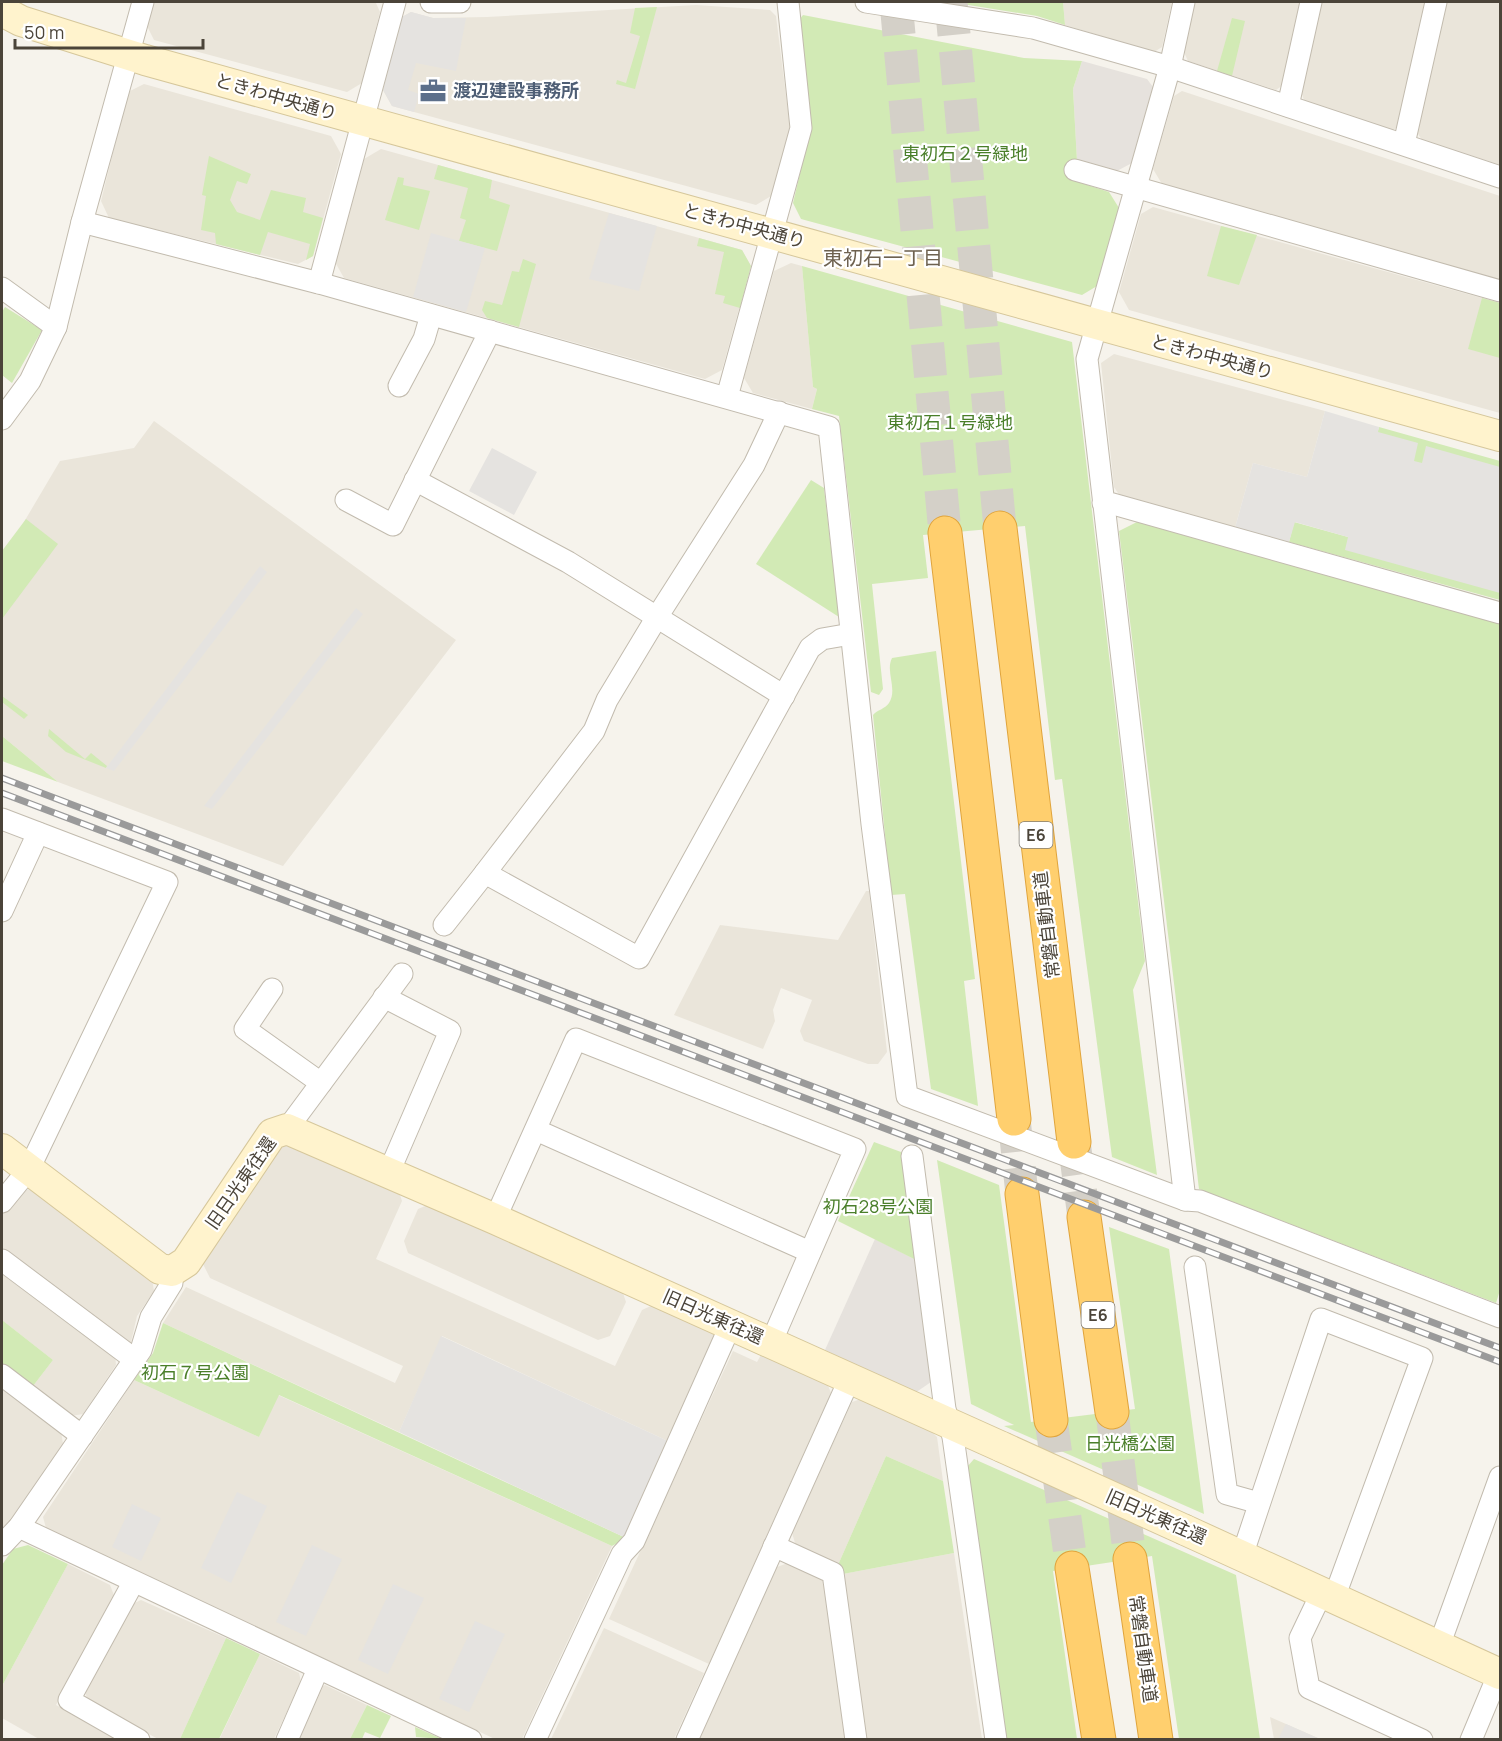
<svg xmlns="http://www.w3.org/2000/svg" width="1502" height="1741" font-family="Manrope,'Noto Sans JP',sans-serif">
	<rect width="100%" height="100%" fill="#f6f3ec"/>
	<g fill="#eae5da">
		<path d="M154 2H369L376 3 380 12 362 83 347 92 154 40 147 26Z"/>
		<path d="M1063 2H1172L1162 47 1154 52 1065 25Z"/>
		<path d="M1194 2H1302L1283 85 1276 90 1188 61 1183 50Z"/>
		<path d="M1319 2H1429L1401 125 1393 130 1304 100 1300 89Z"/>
		<path d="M1445 2H1500V165L1422 140 1416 131Z"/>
		<path d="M696 5 770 10 776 16 790 128 771 196 756 205 392 106 383 90 402 17 411 12 433 18 487 17Z"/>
		<path d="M144 84 331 136 341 154 313 256 298 264 109 218 101 201 128 92Z"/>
		<path d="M1182 91 1500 196V280L1162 184 1153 169 1174 96Z"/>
		<path d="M381 149 742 250 751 266 722 370 705 379 344 278 335 262 364 159Z"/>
		<path d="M1153 207 1500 303V413L1129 310 1119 292 1141 214Z"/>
		<path d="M791 263 802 266 813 387 817 389 812 409 753 393 744 378 774 271Z"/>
		<path d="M1114 354 1325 411 1307 477 1253 463 1235 528 1120 496 1114 487 1101 363Z"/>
		<path d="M154 421 456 640 283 866 58 782 2 736V551L21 527 60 461 134 448Z"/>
		<path d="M866 891H869L887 1052 878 1064H868L804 1041 800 1031 812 1000 781 988 773 1010 775 1021 763 1049 674 1015 720 925 838 940Z"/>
		<path d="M289 1143 399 1192 402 1201 376 1259 615 1366 642 1310 653 1305 719 1334 670 1442 442 1336 399 1432 163 1323 186 1287 395 1383 403 1366 210 1278 202 1262 283 1144Z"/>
		<path d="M30 1189 152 1279 154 1291 137 1316 131 1342 124 1343 2 1251V1213L20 1191Z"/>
		<path d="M430 1204 622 1290 626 1302 610 1336 598 1340 408 1253 404 1241 418 1209Z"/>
		<path d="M2 1270 115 1354 116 1365 83 1414 71 1416 33 1386 53 1360 2 1320Z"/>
		<path d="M733 1351 757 1362 762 1353 827 1383 831 1393 709 1664 609 1619Z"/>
		<path d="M134 1380 259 1437 278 1395 612 1546 522 1739 497 1740 46 1528 43 1517Z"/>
		<path d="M2 1386 61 1431 63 1444 18 1513 2 1531Z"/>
		<path d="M861 1399 931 1431 937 1437 943 1481 886 1456 838 1565 796 1546 792 1533 852 1402Z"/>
		<path d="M954 1553 982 1739H866L843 1574Z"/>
		<path d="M788 1563 824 1580 847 1739 699 1740 777 1567Z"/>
		<path d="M68 1564 110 1585 115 1598 56 1705 118 1739H39L2 1718V1686Z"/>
		<path d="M141 1600 226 1638 180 1739H158L88 1701 84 1689 130 1605Z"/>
		<path d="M604 1628 704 1673 674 1739H551Z"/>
		<path d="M260 1654 299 1673 301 1682 274 1739 219 1740Z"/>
		<path d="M325 1685 367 1705 350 1739 297 1740 321 1687Z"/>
		<path d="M1270 1717 1286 1724 1320 1739H1274Z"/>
	</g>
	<g fill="#e6e2dd">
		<path d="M1082 61 1147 79 1153 87 1132 163 1115 172 1077 161 1073 89Z"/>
		<path d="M875 1239 916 1260 931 1382 915 1393 825 1350Z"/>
	</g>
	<g fill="#d2eab5">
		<path d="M950 2H1063L1065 25 1037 16Z"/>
		<path d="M657 7 635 89 616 84 617 80 626 83 640 36 630 33 635 8Z"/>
		<path d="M803 15 1024 58 1082 61 1073 89 1077 161 1072 180 1109 192 1119 208 1097 286 1082 295 801 219 793 203 810 131 799 20Z"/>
		<path d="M1232 18 1245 21 1232 76 1217 71Z"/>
		<path d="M209 156 251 174 247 184 237 181 230 200 237 212 260 220 271 190 306 198 303 212 323 218 313 256 306 260 310 244 268 232 260 255 216 244 215 233 201 230 206 196 202 195Z"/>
		<path d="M438 165 492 180 489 198 510 205 497 251 459 241 466 220 460 218 468 188 434 179Z"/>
		<path d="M398 177 404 178 403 185 430 191 419 230 385 220Z"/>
		<path d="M1221 226 1257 235 1239 285 1207 276Z"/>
		<path d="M699 238 742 250 751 266 740 308 723 303 725 296 715 294 724 252 697 246Z"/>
		<path d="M523 259 536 264 519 327 487 318 482 310 485 301 502 305 512 271 519 272Z"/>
		<path d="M802 266 1072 342 1145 961 1133 990 1157 1175 1112 1157 1062 779 1055 780 1025 526 923 535 928 578 872 584 883 689 879 695 871 692 839 416 812 409 817 389 813 387Z"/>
		<path d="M1482 298 1500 303V358L1468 349Z"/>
		<path d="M5 307 42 330 12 383 2 375V312Z"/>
		<path d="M1379 427 1500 461V600L1289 542 1294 522 1348 537Z"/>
		<path d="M811 480 824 488 839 617 756 564Z"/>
		<path d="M26 519 58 544 2 619V551Z"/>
		<path d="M1137 522 1500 624V1290L1496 1303 1199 1189 1119 531Z"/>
		<path d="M936 651 975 979 964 981 978 1106 931 1089 905 894 891 895 873 715C877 710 885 709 889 703 898 689 885 672 892 658Z"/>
		<path d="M2 696 28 715 24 719 2 702Z"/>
		<path d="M49 729 85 759 91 753 107 766 106 768 66 752 48 736Z"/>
		<path d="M2 736 58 782 2 761Z"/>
		<path d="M874 1142 901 1152 916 1260 838 1221Z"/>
		<path d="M937 1160 999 1185 1031 1422 1135 1409 1109 1227 1169 1249 1204 1514 1004 1426 1014 1425 971 1404Z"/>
		<path d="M2 1320 53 1360 33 1386 2 1363Z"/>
		<path d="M163 1323 626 1538 612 1546 279 1395 259 1437 134 1380 153 1353Z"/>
		<path d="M886 1456 943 1481 954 1553 843 1574 841 1566 838 1565Z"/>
		<path d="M974 1459 1236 1575 1260 1739H1179L1152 1556 1053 1571 1077 1739H1004L967 1467Z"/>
		<path d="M28 1545 68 1564 2 1686V1565L13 1549Z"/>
		<path d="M226 1638 260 1654 219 1739H180Z"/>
		<path d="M367 1705 391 1716 380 1738 365 1732 362 1739H350Z"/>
		<path d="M415 1727 442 1739 416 1737Z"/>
	</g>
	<g fill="#e5e3e0">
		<path d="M411 12 433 18H466L456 71 416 63 408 90 419 94 414 112 392 106 383 90 402 17Z"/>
		<path d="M609 213 657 226 639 291 589 279Z"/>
		<path d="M431 233 485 248 466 312 413 297Z"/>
		<path d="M1325 411 1379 427 1378 432 1418 443 1414 461 1422 463 1426 446 1500 467V593L1345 550 1348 537 1295 522 1289 542 1235 528 1253 463 1307 477Z"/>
		<path d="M492 448 537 472 514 515 469 491Z"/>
		<path d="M260 566 267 572 114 771 106 768Z"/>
		<path d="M356 608 363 614 212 809 204 806Z"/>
		<path d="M441 1336 670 1442 626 1538 399 1432Z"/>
		<path d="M237 1492 267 1506 231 1583 201 1568Z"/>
		<path d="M132 1504 161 1518 141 1561 112 1547Z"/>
		<path d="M312 1545 342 1559 306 1636 276 1622Z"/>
		<path d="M393 1584 424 1598 388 1674 358 1660Z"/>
		<path d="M475 1621 505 1634 469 1712 439 1699Z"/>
		<path d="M1286 1724 1320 1739H1278Z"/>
	</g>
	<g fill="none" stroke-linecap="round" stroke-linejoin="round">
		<g stroke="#d4d0c8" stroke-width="33" stroke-dasharray="33 16" stroke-linecap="butt">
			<path d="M896 2 945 533"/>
			<path d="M951 2 1000 528"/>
			<path d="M1014 1119 1022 1194"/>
			<path d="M1074 1142 1084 1217"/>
			<path d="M1112 1412 1130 1559"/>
			<path d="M1051 1420 1072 1568"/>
		</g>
		<g stroke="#c2bbae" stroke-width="23">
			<g id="street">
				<path d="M431 2H460"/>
				<path d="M866 2 1033 28 1170 67 1500 177"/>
				<path d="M1184 2 1170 67 1087 359 1185 1200"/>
				<path d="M1288 106 1311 2"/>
				<path d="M1404 144 1436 2"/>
				<path d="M1075 170 1500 291"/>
				<path d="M82 222 319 283 829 427 872 824 907 1096 1185 1200 1200 1201 1500 1317"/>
				<path d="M319 283 395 2"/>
				<path d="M2 288 56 327"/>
				<path d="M399 386 424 339 431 315"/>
				<path d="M727 397 801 128 788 2"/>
				<path d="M779 412 754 465 657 617 607 700 594 731 485 873 639 958 810 648 822 639 851 634"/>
				<path d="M2 419 30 381 56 327 82 222 143 2"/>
				<path d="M415 480 568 562 784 696"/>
				<path d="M346 500 393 525 490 331"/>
				<path d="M1103 503 1113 504 1500 613"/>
				<path d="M2 819 167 882 29 1169 2 1202"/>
				<path d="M2 911 38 833"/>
				<path d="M444 925 485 873"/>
				<path d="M272 989 245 1029 321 1083"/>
				<path d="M384 997 450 1031 389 1172"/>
				<path d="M287 1129 402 974"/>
				<path d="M536 1130 810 1252"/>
				<path d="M912 1156 945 1409 953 1437 996 1740"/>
				<path d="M495 1219 576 1039 855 1149 771 1343"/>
				<path d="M2 1260 134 1359"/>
				<path d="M1195 1267 1227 1494 1259 1503"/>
				<path d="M2 1375 82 1436"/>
				<path d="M19 1527 471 1740"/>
				<path d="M2 1545 19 1527 141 1350 151 1317 172 1283V1271"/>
				<path d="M774 1546 833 1573 856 1740"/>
				<path d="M1242 1556 1321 1319 1422 1358 1334 1598"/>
				<path d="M133 1583 69 1700 139 1740"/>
				<path d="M1322 1592 1300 1638 1309 1688 1422 1740"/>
				<path d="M1439 1646 1500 1477"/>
				<path d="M287 1740 318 1669"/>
				<path d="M535 1740 622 1554 634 1541 731 1324"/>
				<path d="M687 1740 850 1378"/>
				<path d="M1471 1740 1499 1673"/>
			</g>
		</g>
		<g stroke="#d6c79b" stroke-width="32">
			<g id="secondary">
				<path d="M2 11 21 21 145 60 1500 436"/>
				<path d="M2 1149 160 1269 172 1271 186 1262 272 1134 287 1129 495 1219 1002 1447"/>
				<path d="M1185 1530 1500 1674"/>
			</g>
		</g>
		<g stroke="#e0a43c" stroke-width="35">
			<g id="highway">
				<path d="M1000 528 1074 1142"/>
				<path d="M945 533 1014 1119"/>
				<path d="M1022 1194 1051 1420"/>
				<path d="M1084 1217 1112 1412"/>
				<path d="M1130 1559 1156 1740"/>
				<path d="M1072 1568 1099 1740"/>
			</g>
		</g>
		<use href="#street" stroke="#fff" stroke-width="21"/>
		<use href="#secondary" stroke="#fff3cd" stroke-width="30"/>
		<use href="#highway" stroke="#ffcf6e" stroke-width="33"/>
		<g stroke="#9a9a9a" stroke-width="7">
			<g id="rail">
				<path d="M2 778 1500 1348"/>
				<path d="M2 793 1500 1362"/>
			</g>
		</g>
		<use href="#rail" stroke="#fff" stroke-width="4.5" stroke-dasharray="14" stroke-linecap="butt"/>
		<g stroke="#d6c79b" stroke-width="32" stroke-linecap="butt">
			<path id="secondary-bridge" d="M1002 1447 1185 1530"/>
		</g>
		<use href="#secondary-bridge" stroke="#fff3cd" stroke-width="30"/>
	</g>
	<defs>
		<g id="office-bare" transform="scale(2.07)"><path d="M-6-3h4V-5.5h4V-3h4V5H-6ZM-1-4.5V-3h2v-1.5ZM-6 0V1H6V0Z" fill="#5c6f8a" stroke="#fff" stroke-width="2.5" paint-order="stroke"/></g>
	</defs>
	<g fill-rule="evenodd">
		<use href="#office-bare" x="433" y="91"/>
	</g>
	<g text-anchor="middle" stroke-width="4.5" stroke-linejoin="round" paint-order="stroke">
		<g fill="#fff" stroke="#817c74" stroke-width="1.5">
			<rect x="1019.5" y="822" width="33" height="26" rx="4.5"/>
			<rect x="1081.5" y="1302" width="33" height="26" rx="4.5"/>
		</g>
		<g font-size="16" font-weight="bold" fill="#4b4439">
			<text x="1036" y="841">E6</text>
			<text x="1098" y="1321">E6</text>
		</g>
		<g font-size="18" font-weight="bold" fill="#4e5e75" stroke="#fff" text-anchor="start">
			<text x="453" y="97">渡辺建設事務所</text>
		</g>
		<g font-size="18" fill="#4b4439" stroke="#fff">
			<text transform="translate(276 97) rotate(16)" y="6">ときわ中央通り</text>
			<text transform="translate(744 226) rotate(15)" y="6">ときわ中央通り</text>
			<text transform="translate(1212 357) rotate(15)" y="6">ときわ中央通り</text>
			<text transform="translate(1047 925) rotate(-97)" y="6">常磐自動車道</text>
			<text transform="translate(241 1183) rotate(-55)" y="6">旧日光東往還</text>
			<text transform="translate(713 1317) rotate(24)" y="6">旧日光東往還</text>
			<text transform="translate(1156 1517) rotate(24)" y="6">旧日光東往還</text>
			<text transform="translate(1143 1649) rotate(82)" y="6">常磐自動車道</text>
		</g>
		<g font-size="18" fill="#4a7f2a" stroke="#fff">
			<text x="965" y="160">東初石２号緑地</text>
			<text x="950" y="429">東初石１号緑地</text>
			<text x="878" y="1213">初石28号公園</text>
			<text x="195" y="1379">初石７号公園</text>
			<text x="1130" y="1450">日光橋公園</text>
		</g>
		<g font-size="20" fill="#6e6250" stroke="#fff">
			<text x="883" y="265">東初石一丁目</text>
		</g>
	</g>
	<rect width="1502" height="1741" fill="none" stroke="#4b4439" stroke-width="6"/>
	<path d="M15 39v9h188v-9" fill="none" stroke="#4b4439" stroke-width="3"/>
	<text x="24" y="39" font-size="18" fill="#4b4439" stroke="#ffffff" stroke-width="4.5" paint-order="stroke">50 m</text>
</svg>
